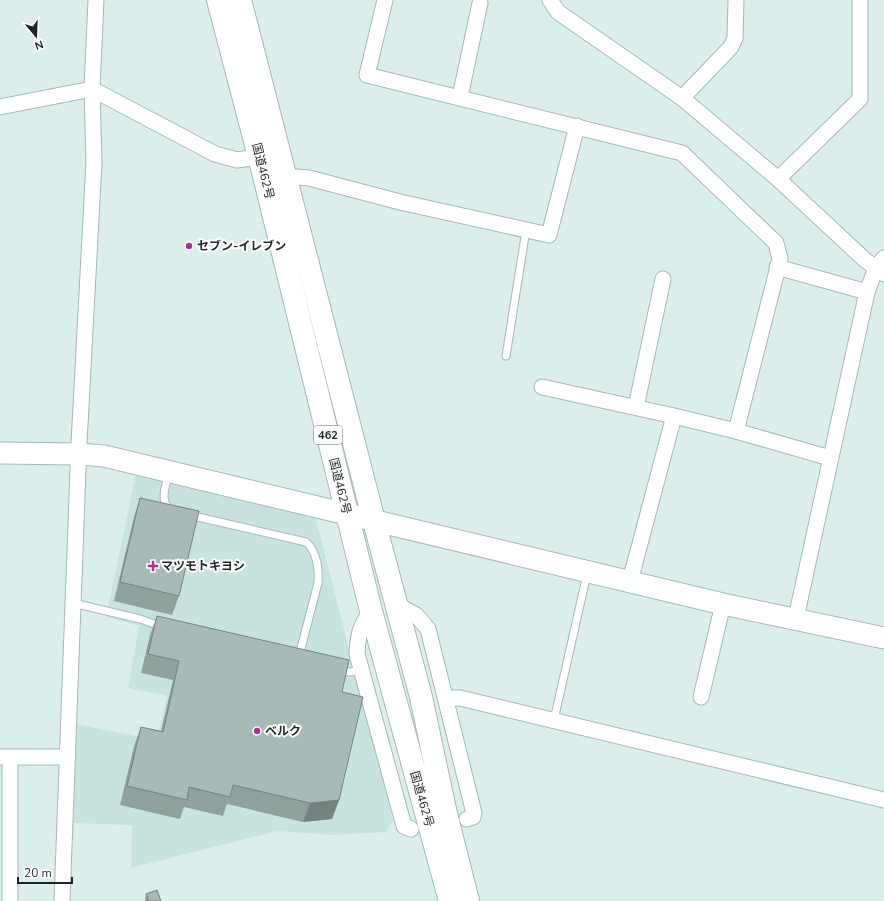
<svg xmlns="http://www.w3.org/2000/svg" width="884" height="901" font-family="'Nunito Sans','Noto Sans JP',sans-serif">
	<rect width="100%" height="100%" fill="#dbeeeb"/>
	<path fill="#c8e3df" d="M136 474 315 516 393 820 386 832 334 835 277 831 131 868 132 825 72 823 75 724 157 740 167 696 128 688 139 626 106 617Z"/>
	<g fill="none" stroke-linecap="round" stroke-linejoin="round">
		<g stroke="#a6b8b5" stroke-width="9">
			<g id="lane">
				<path d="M506 356 526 230"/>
				<path d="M169 473C166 485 159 500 170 510"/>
				<path d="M189 515 306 542C317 552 319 568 318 583L299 656"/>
				<path d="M73 603 140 619 163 627"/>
				<path d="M338 669 348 672 362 671"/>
				<path d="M554 720 587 574"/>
			</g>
		</g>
		<g stroke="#a6b8b5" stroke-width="17">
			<g id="street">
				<path d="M385 0 367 75 682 153 776 243 780 259 736 431 674 416 630 581"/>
				<path d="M550 0 558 12 682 98 778 179 865 260 884 274"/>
				<path d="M460 97 480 3"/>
				<path d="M682 98 731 47 735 38 736 0"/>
				<path d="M0 107 92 89 215 154 237 160 259 157"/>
				<path d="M778 179 860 99V0"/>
				<path d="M286 180 297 177 309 178 400 202 549 235 577 126"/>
				<path d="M777 267 867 292"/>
				<path d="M542 387 674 416"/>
				<path d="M636 407 663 279"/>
				<path d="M736 431 830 458"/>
				<path d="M396 604 416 615 428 629 474 813 473 817 467 819"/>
				<path d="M371 611C360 626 358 634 357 654L404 826 411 829"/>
				<path d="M796 618 867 292 876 268 884 258"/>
				<path d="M701 697 723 604"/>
				<path d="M446 698H460L884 800"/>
				<path d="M1 757H68"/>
				<path d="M10 901V757"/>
				<path d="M62 901 79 443 94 162 92 89 96 0"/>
			</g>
		</g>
		<g stroke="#a6b8b5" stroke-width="23">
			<path id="secondary" d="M0 453 79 454 104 456 723 604 884 638"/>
		</g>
		<g stroke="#a6b8b5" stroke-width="24">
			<g id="highway">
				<path d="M218 0 263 172 371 611 450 901"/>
				<path d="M240 0 374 521 421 697 446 814 468 901"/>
			</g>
		</g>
		<use href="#lane" stroke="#fff" stroke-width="7"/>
		<use href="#street" stroke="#fff" stroke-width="15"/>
		<use href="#secondary" stroke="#fff" stroke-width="21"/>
		<use href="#highway" stroke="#fff" stroke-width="22"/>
	</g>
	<g fill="#90a09d">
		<path d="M140 498 179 596 172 615 114 601 134 517Z"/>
		<path d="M157 616 342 692 339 800 332 819 303 822 227 804 223 816 184 807 180 819 120 805 134 746 141 727 161 731 173 680 141 673 150 635Z"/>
		<path d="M146 894 161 901H145V899Z"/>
	</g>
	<path fill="#768280" d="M339 800 332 819 303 822 310 803Z"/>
	<g fill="#a8bab7" stroke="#768280">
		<path d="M140 498 199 511 179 596 120 582Z"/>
		<path d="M157 616 349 660 342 692 363 697 339 800 310 803 233 785 230 797 189 787 187 800 127 786 141 727 163 732 179 661 148 654Z"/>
		<path d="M157 890 161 901H149L146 894Z"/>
	</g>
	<g fill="#a33797" stroke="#fff" stroke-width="1.5">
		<circle cx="189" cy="246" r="4"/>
		<path d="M151 560h4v4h4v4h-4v4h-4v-4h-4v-4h4z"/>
		<circle cx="257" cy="731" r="4"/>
	</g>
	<g text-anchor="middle" stroke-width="4" stroke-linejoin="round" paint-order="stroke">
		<rect fill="#fff" stroke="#616666" stroke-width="1" x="314" y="426" width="28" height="18" rx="3"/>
		<g font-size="11" font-weight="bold" fill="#1d2524">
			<text x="328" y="439">462</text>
		</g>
		<g font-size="12" fill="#1d2524" stroke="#fff">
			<text transform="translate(263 171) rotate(76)" y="4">国道462号</text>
			<text transform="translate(340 486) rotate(76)" y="4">国道462号</text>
			<text transform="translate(422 799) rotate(74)" y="4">国道462号</text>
		</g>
		<g font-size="12" font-weight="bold" fill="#1d2524" stroke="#fff" text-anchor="start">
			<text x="197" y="250">セブン-イレブン</text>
			<text x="161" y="570">マツモトキヨシ</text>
			<text x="265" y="735">ベルク</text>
		</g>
	</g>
	<g transform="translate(36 36) rotate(161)" stroke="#ffffff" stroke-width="3" paint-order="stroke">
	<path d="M0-3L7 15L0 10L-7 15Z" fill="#1d2524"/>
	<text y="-6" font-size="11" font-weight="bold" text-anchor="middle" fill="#1d2524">N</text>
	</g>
	<path d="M18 877v6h54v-6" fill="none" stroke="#1d2524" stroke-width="2"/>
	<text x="24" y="877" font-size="12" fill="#1d2524" stroke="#ffffff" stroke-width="3" paint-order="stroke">20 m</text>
</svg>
